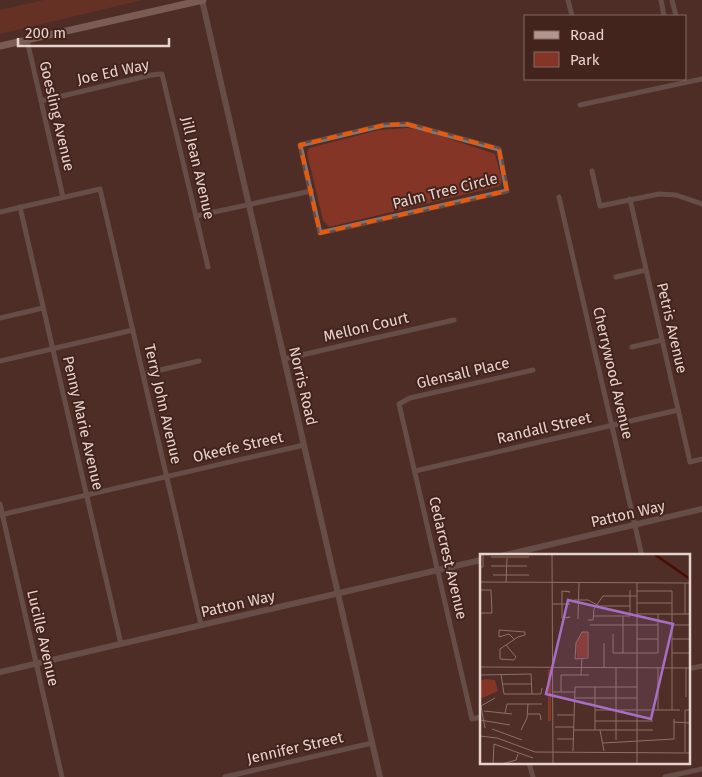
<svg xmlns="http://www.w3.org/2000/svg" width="702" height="777" font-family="'Fira Sans',sans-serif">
	<rect width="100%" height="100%" fill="#4e2e27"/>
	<g fill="#843525">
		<path d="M44 0H142L0 34V10Z"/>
		<path d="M407 128 423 130 495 154 502 179 500 186 329 227 323 220 307 153 309 148 379 130Z"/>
	</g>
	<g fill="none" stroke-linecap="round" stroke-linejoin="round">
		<g stroke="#857470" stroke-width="5">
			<path d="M568 0 572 16"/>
			<path d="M661 0 664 16"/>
			<path d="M672 0 676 16"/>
			<path d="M27 40 63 197"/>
			<path d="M41 101 151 75 162 74 208 267"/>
			<path d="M580 105 702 79"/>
			<path d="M407 124 499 149 507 191 320 233 300 145 384 125Z"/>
			<path d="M592 171 600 206 659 194 676 195 702 204"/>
			<path d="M559 197 642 556"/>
			<path d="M630 199 690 462 702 459"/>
			<path d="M20 207 121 644"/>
			<path d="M0 212 100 189 201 625"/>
			<path d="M196 216 311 191"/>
			<path d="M616 277 646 270"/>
			<path d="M0 318 43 308"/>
			<path d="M632 347 662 340"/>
			<path d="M284 359 454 320"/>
			<path d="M0 361 133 330"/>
			<path d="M143 374 199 361"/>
			<path d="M415 471 678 410"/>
			<path d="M0 504 62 777"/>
			<path d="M0 515 304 445"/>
			<path d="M688 669 702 666"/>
			<path d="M481 717 472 719 399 404 410 398 533 370"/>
			<path d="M529 763 533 777"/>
			<path d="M225 777 372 743"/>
			<path d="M665 777 702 769"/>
		</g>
		<g stroke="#857470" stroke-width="6">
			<path d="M202 0 380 777"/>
			<path d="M501 556 702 509"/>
			<path d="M0 672 481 560"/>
		</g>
		<path stroke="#b1968f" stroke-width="7" d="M0 46 203 0"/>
	</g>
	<path d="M0 0H702V777H0ZM407 124 499 149 507 191 320 233 300 145 384 125Z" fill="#4e2e27" fill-opacity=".55" fill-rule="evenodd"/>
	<path fill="none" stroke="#e8590c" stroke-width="4" stroke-dasharray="10 6" stroke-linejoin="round" d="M407 124 499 149 507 191 320 233 300 145 384 125Z"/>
	<g text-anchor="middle" stroke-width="4" stroke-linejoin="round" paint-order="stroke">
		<g font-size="15" fill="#e8d2cd" stroke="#43241d">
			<text transform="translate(113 72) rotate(-12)" y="5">Joe Ed Way</text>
			<text transform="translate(57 116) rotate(77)" y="5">Goesling Avenue</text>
			<text transform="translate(198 168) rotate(77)" y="5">Jill Jean Avenue</text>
			<text transform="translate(445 191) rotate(-14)" y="5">Palm Tree Circle</text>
			<text transform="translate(366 327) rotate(-13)" y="5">Mellon Court</text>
			<text transform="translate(672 328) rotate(77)" y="5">Petris Avenue</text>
			<text transform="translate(463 373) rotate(-13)" y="5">Glensall Place</text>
			<text transform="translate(613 373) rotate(77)" y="5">Cherrywood Avenue</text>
			<text transform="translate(303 386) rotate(77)" y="5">Norris Road</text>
			<text transform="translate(163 404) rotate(77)" y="5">Terry John Avenue</text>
			<text transform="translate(83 423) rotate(77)" y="5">Penny Marie Avenue</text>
			<text transform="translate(544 428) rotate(-13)" y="5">Randall Street</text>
			<text transform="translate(238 447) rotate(-13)" y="5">Okeefe Street</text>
			<text transform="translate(628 514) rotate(-13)" y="5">Patton Way</text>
			<text transform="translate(448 558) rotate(77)" y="5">Cedarcrest Avenue</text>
			<text transform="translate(238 604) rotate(-13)" y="5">Patton Way</text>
			<text transform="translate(43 638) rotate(77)" y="5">Lucille Avenue</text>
			<text transform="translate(295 748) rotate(-13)" y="5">Jennifer Street</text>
		</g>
	</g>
	<g transform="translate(480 554)">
		<rect width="210" height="210" fill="#4e2e27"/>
		<path d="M102 78H107V103L97 104 96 91ZM68 115 71 116V167H68ZM5 125 15 126 18 137 0 145V127Z" fill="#843525"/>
		<path fill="none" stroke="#480c02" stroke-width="2.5" d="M174 0 210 25"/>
		<path fill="none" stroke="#8c7069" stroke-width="1" d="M72 0 73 210M11 3H49M11 12H47M0 13H3V0M13 21H49M0 28 210 29M26 28 27 4M157 29V210M0 36H11L12 59H0M86 37 90 38 82 37V64L90 63 86 64M157 37H192V156M94 46H108L119 52H150M157 49H192M72 50H90H86M157 60H210M205 60V29M113 62H150V36M143 62V99M98 65 99 29M108 66H113L114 55 123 42H157M110 71H178M192 71H210M102 78H108V104L95 105 96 89ZM133 80V99H178V60M157 85H178M192 85H210M124 89V113M26 91 36 103 34 106 20 105V95L38 83 45 81V78L19 76V83L29 80 34 85M192 99H210M0 113 210 114M136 113V186M206 113V143M21 120 24 140H61L62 134M0 121 51 120 52 140M101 121 102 104M22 130H52M115 133V176M73 138H95M81 138V121H109M95 144H157M1 152 5 174M1 152 15 144M115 156H200M178 156V113M4 157 32 160M25 159 27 150H62M48 160H60L61 166M77 161H94M0 166 30 171M115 167H173M194 168 210 169M75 173H94M12 175 42 186M41 176 47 164 48 150M94 176H173M120 176 124 197M0 182 17 184 55 198 210 199M77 185H94M123 189 194 185V165M93 197 95 133H157M205 198V156H210M13 210 14 190 53 204M22 210 36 206 38 200"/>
		<path fill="#a76ec5" fill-opacity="0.15" stroke="#a76ec5" stroke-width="2.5" d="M88 46 193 70 171 165 66 140Z"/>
		<rect width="210" height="210" fill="none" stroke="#e8d2cd" stroke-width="2.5"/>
	</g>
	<rect x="524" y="15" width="162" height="65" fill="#43241d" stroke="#856a63"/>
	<rect x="534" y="31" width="25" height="8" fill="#b1968f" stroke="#856a63"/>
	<text x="570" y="40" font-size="15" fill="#e8d2cd">Road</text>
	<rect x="534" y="52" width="25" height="15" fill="#843525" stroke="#856a63"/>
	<text x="570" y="65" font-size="15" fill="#e8d2cd">Park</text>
	<path d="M18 38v8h151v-8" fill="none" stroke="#e8d2cd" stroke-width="2.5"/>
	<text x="25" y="38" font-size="15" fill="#e8d2cd" stroke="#43241d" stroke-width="4" paint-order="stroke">200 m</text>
</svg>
